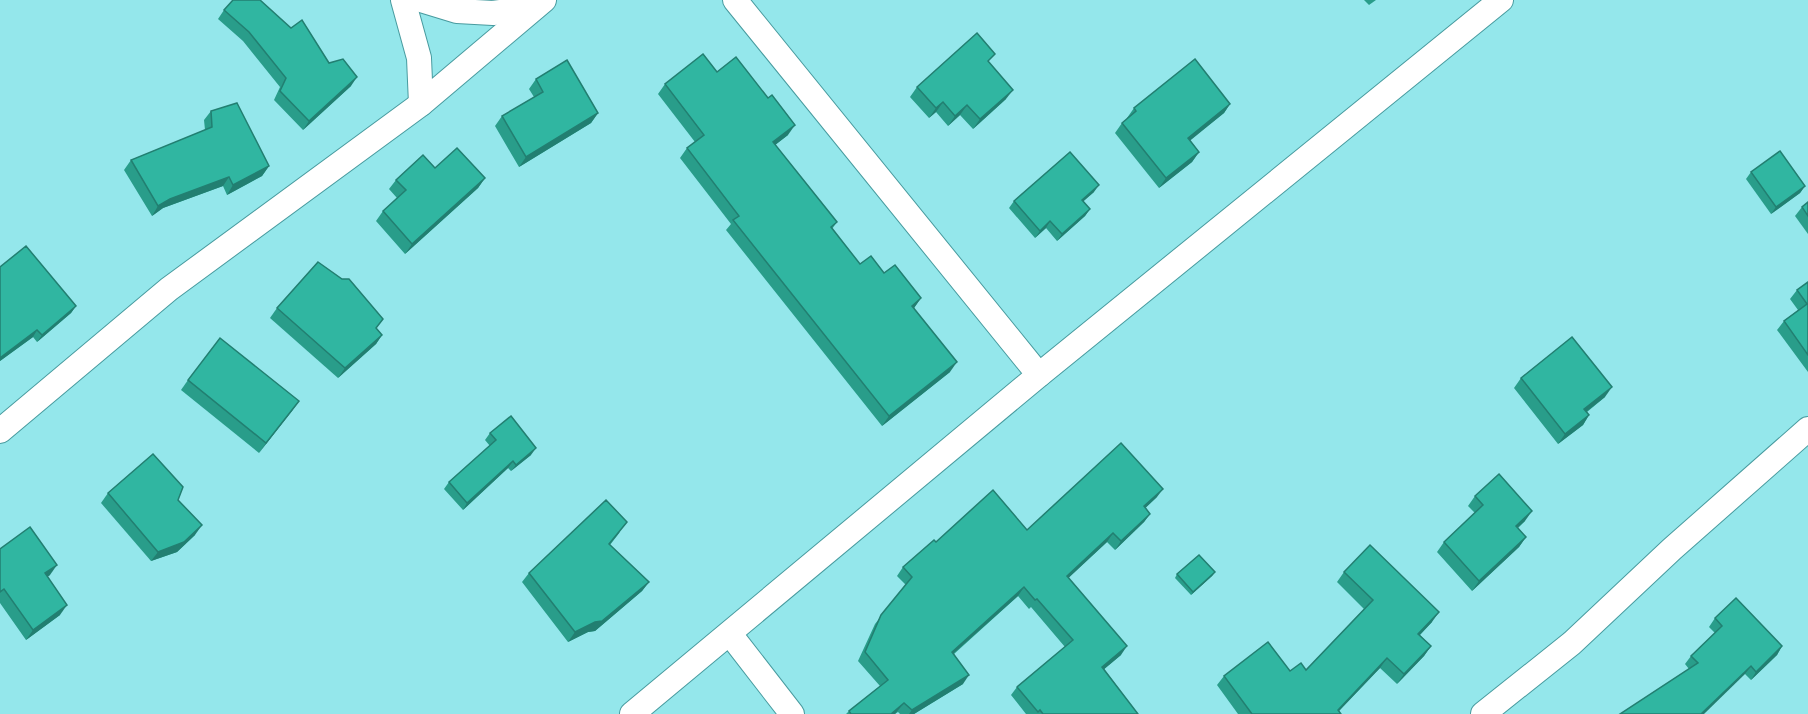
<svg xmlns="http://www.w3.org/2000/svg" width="1808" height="714" font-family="Bitter,serif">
	<rect width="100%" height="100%" fill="#94e7eb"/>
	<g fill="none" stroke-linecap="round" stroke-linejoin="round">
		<g stroke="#489b9f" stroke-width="26">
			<g id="minor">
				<path d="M403 0 419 58 421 104"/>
				<path d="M421 0 457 11 493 13 535 7"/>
				<path d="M735 0 1039 375"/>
				<path d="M0 431 169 289 421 104 544 0"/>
				<path d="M730 634 792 714"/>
				<path d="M632 714 1039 375 1501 0"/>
				<path d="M1483 714 1572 643 1672 549 1808 429"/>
			</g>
		</g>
		<use href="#minor" stroke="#fff" stroke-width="24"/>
	</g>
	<g fill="#299d8a">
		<path d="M1364 0H1376L1369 5Z"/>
		<path d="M224 10 329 63 351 86 303 130 274 100 280 87 243 41 218 19Z"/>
		<path d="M989 63 1006 99 973 129 960 115 948 126 936 112 929 118 910 97 917 87Z"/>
		<path d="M717 72 788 135 775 145 837 222 832 229 860 264 884 273 921 298 914 308 950 372 882 426 726 230 731 224 680 158 687 148 695 142 658 94 665 84Z"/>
		<path d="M536 79 598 113 591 123 519 167 495 126 502 116 534 97 529 89Z"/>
		<path d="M1230 104 1224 113 1190 140 1199 152 1192 162 1159 188 1115 133 1122 123 1127 119V118L1134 108Z"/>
		<path d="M211 111 269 166 262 176 227 195 223 186 163 208 152 216 124 170 131 160 205 130 204 120Z"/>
		<path d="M435 168 485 178 478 188 405 254 376 221 383 211 397 198 389 189 396 180Z"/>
		<path d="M1751 172 1805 186 1800 193 1771 214 1746 179Z"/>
		<path d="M1094 192 1083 201 1090 209 1085 216 1057 241 1046 228 1035 238 1009 208 1014 201Z"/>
		<path d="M1808 202V234L1795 216 1802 207Z"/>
		<path d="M0 267 76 306 71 313 37 342 33 337 0 361Z"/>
		<path d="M1808 282V372L1777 330 1784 321 1798 310 1790 299 1797 290Z"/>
		<path d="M277 308 376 328 382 335 376 344 338 378 270 318Z"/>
		<path d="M1521 378 1605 397 1587 412 1589 415 1583 425 1558 444 1514 388Z"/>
		<path d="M188 380 299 401 259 453 181 390Z"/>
		<path d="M490 433 531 455 511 471 508 468 463 510 444 489 449 482 490 446 485 440Z"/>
		<path d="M108 493 195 535 177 552 151 561 101 503Z"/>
		<path d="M1475 496 1525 521 1518 528 1526 537 1519 547 1472 591 1437 552 1444 542 1475 513 1468 506Z"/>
		<path d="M1157 497 1145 508 1150 514 1144 522 1115 550 1107 542 1068 578 1121 655 1104 669 1138 714H1026L1011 695 1017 687 1065 647 1031 607 1029 609 1018 596 954 654 963 684 914 714H900L898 712 895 714H846L849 711 880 686 858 661 875 624 906 585 897 576 903 567 936 542 1027 530Z"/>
		<path d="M620 532 610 545 649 582 642 591 595 631 588 632 568 642 522 582 529 573Z"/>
		<path d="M0 549 50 575 47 577 60 615 26 640 0 603Z"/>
		<path d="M1215 572 1212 576 1191 595 1175 578 1177 574Z"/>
		<path d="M1344 572 1432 622 1420 635 1431 646 1424 656 1397 684 1380 668 1339 711 1341 714H1238L1217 685 1224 676 1306 670 1364 609 1337 582Z"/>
		<path d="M1715 618 1782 646 1777 655 1751 680 1745 674 1689 669 1685 664 1691 656 1715 633 1709 627Z"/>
	</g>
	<g fill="#227f71">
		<path d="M357 77 351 86 303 130 309 121Z"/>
		<path d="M1013 90 1006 99 973 129 980 119Z"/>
		<path d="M943 102 936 112 929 118 936 108Z"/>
		<path d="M1230 104 1224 113 1181 148 1188 138Z"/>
		<path d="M967 105 960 115 948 126 955 116Z"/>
		<path d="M598 113 591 123 519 167 526 157Z"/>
		<path d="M795 125 788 135 766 152 773 142Z"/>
		<path d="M1199 152 1192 162 1159 188 1166 178Z"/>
		<path d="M269 166 262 176 227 195 233 185Z"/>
		<path d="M229 177 223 186 163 208 152 216 158 206 170 199Z"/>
		<path d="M485 178 478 188 405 254 412 244Z"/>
		<path d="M1099 185 1094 192 1077 207 1082 200Z"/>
		<path d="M1805 186 1800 193 1771 214 1776 207Z"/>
		<path d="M1090 209 1085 216 1057 241 1062 234Z"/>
		<path d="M1050 221 1046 228 1035 238 1040 231Z"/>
		<path d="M921 298 914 308 912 306Z"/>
		<path d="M76 306 71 313 37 342 42 335Z"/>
		<path d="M37 330 33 337 0 361V358Z"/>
		<path d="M382 335 376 344 338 378 345 368Z"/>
		<path d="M957 362 950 372 882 426 889 416Z"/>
		<path d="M1612 387 1605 397 1577 419 1584 409Z"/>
		<path d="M299 401 292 411 259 453 266 443Z"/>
		<path d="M1589 415 1583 425 1558 444 1565 434Z"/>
		<path d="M536 448 531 455 511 471 516 465Z"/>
		<path d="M513 461 508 468 463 510 467 503Z"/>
		<path d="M1163 489 1157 497 1138 515 1144 506Z"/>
		<path d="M1532 511 1525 521 1509 535 1516 526Z"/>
		<path d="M1150 514 1144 522 1115 550 1121 541Z"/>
		<path d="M202 525 195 535 177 552 151 561 158 552Z"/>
		<path d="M1113 533 1107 542 1061 585 1067 576Z"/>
		<path d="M1526 537 1519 547 1472 591 1479 581Z"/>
		<path d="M57 565 50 575 38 583 45 573Z"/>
		<path d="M1215 572 1212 576 1191 595 1193 592Z"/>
		<path d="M649 582 642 591 595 631 588 632 568 642 575 632Z"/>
		<path d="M1024 587 1018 596 946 660 952 652Z"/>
		<path d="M67 605 60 615 26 640 33 630Z"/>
		<path d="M1439 612 1432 622 1412 643 1418 634Z"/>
		<path d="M1127 646 1121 655 1096 676 1102 667Z"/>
		<path d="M1431 646 1424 656 1397 684 1404 674Z"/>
		<path d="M1782 646 1777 655 1751 680 1756 672Z"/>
		<path d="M1387 658 1380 668 1336 714 1338 710Z"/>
		<path d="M1751 666 1745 674 1704 714H1701Z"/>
		<path d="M969 675 963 684 914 714H909L912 710Z"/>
		<path d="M904 703 895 714H891Z"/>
	</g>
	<g fill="#30b6a1" stroke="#227f71" stroke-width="1.5">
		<path d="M233 0H260L291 28 302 20 329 63 343 59 357 77 309 121 280 91 286 78 249 32 224 10Z"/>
		<path d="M977 33 995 54 988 61 1013 90 980 119 967 105 955 116 943 102 936 108 917 87Z"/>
		<path d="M703 54 717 72 736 57 768 98 772 95 795 125 773 142 837 222 831 227 860 264 871 256 884 273 895 265 921 298 912 306 957 362 889 416 733 220 739 216 687 148 704 135 665 84Z"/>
		<path d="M1195 59 1230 104 1188 138 1199 152 1166 178 1122 123 1136 111 1134 108Z"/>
		<path d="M567 60 598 113 526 157 502 116 543 92 536 79Z"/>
		<path d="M237 103 269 166 233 185 229 177 170 199 158 206 131 160 212 127 211 111Z"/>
		<path d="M457 148 485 178 412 244 383 211 406 190 396 180 423 155 435 168Z"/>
		<path d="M1780 151 1805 186 1776 207 1751 172Z"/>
		<path d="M1070 152 1099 185 1082 200 1090 209 1062 234 1050 221 1040 231 1014 201Z"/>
		<path d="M1808 202V216L1802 207Z"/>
		<path d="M26 246 76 306 42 335 37 330 0 358V267Z"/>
		<path d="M318 262 342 279H349L383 319 376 328 382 335 345 368 277 308Z"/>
		<path d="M1808 282V355L1784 321 1807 304 1797 290Z"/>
		<path d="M1572 337 1612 387 1584 409 1589 415 1565 434 1521 378Z"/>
		<path d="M220 338 299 401 266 443 188 380Z"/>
		<path d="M511 416 536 448 516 465 513 461 467 503 449 482 496 440 490 433Z"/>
		<path d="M1121 443 1163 489 1144 506 1150 514 1121 541 1113 533 1067 576 1127 646 1102 667 1138 714H1043L1040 710 1038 712 1017 687 1073 640 1037 599 1035 600 1024 587 952 652 969 675 912 710 904 703 891 714H851L849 711 888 680 865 652 881 615 912 577 903 567 934 540 936 542 993 490 1027 530Z"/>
		<path d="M153 454 183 487 178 500 202 525 184 542 158 552 108 493Z"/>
		<path d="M1499 474 1532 511 1516 526 1526 537 1479 581 1444 542 1483 505 1475 496Z"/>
		<path d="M606 500 627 522 609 544 649 582 602 621 595 622 575 632 529 573Z"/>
		<path d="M30 527 57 565 45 573 67 605 33 630 4 589 0 592V549Z"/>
		<path d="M1370 545 1439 612 1418 634 1431 646 1404 674 1387 658 1338 710 1341 714H1252L1224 676 1268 642 1290 671 1301 663 1306 670 1373 600 1344 572Z"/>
		<path d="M1199 555 1215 572 1193 592 1177 574Z"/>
		<path d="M1736 598 1782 646 1756 672 1751 666 1701 714H1620L1698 663 1691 656 1722 626 1715 618Z"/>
	</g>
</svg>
